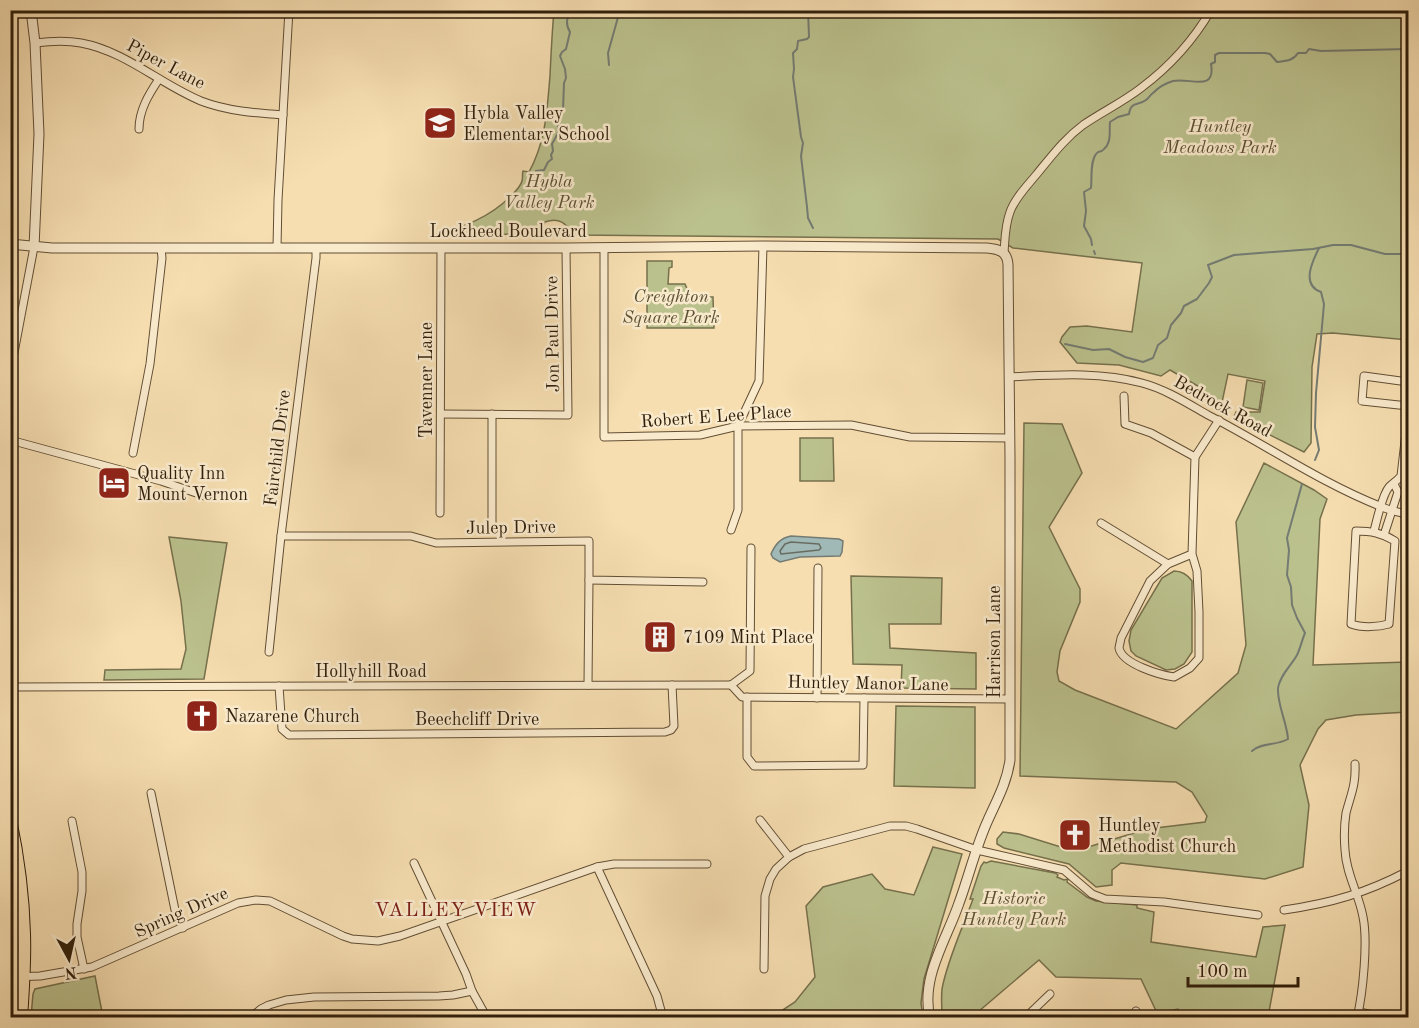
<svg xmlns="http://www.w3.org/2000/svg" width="1419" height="1028" font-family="'Old Standard TT',serif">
	<rect width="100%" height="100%" fill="#f6deb1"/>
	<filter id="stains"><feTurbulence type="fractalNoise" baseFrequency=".00333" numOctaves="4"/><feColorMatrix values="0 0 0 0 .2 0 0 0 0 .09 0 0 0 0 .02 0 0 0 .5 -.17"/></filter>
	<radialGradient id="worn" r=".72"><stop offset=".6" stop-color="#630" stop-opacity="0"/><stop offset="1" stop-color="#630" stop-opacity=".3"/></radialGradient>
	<g fill="#bbc18d" stroke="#76704c" stroke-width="1.5">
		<path d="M554 11H1408V340L1333 333 1317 334 1312 367 1311 443 1304 452 1234 417 1236 412H1260L1265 381 1228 374 1221 407 1202 398 1203 389 1170 370 1161 376 1119 365 1077 363 1060 342 1062 337 1070 327 1087 326 1132 332 1142 263 1013 248 998 239 574 235C566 223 559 217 545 222L537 234 431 235C461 229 489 218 511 196 515 192 521 186 522 181 523 178 522 174 523 171L529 172C546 141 547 110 550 76 551 54 552 32 554 11Z"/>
		<path d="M647 261H672V267L669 268 668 284H685L693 302H701L705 297H713L714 328H647Z"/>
		<path d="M1247 380 1263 383 1259 410 1243 407Z"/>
		<path d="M1024 423 1062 424 1082 473 1049 527 1080 589V602L1060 651 1057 672 1059 681 1075 690 1176 729 1238 673 1246 645 1236 522 1264 463 1314 490 1327 499 1320 519 1313 665 1408 662V712L1356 715 1326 720 1318 729 1300 765 1309 805 1303 867 1265 879 1121 863 1112 870V885L1096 887 1069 864 1004 848 997 844V839L1003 832 1019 834 1064 848H1085L1147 829 1205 822 1207 816 1192 792 1176 782 1020 776Z"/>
		<path d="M800 438H833L834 481H800Z"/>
		<path d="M169 537 227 543 204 679 104 680 105 670 181 669 186 649 181 601Z"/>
		<path d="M1174 571C1182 571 1187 574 1192 581V652L1184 664 1175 669 1166 670 1136 656 1131 651 1129 641 1131 630 1162 578Z"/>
		<path d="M851 576 942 578 941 624H889L890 648 976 653V689L901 688 902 665 853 664Z"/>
		<path d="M896 706 975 707V788L894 786Z"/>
		<path d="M933 847 962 854 924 979 921 1003 923 1017H772L795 1002 815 977 806 906 823 887 872 874 885 889 914 895Z"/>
		<path d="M991 861 1055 873 1058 875 1057 877 1064 880 1068 879 1067 882 1087 897 1096 901 1137 905V908L1154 912 1151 942 1256 957 1263 927 1285 925 1268 1017H1182L1178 1009 1157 1013 1141 979 1056 977 1039 960 972 1017H942C942 1008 941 999 942 989 947 961 963 927 973 899H970L981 866 984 862 986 863Z"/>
		<path d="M95 976 103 1017H31L33 994 35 989Z"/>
	</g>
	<path fill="#a1b9b6" stroke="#747b72" stroke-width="1.5" d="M791 536 839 539 843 541 842 552 840 556 800 557 780 562 773 558 771 554C775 545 780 538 791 536Z"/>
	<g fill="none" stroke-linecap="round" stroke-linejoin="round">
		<path stroke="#686c60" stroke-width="1.5" d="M791 542 819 544 821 548 819 550 781 554 780 551 785 544Z"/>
		<g stroke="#747b72" stroke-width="2">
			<path d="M808 10 809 37 807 39 798 41 797 49 793 53 794 69 793 77 801 137 803 143 801 156 807 207 808 218 813 228"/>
			<path d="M609 65 608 53 620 10"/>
			<path d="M536 171 544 170 548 162 552 159 551 155 553 151 552 144 558 133V119L563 110 564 83 566 78 565 69 560 56 562 52 566 49 570 32C565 24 567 19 570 10"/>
			<path d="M1092 245 1091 239 1084 226 1086 211 1084 192 1091 188C1092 178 1090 162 1096 154 1100 149 1100 154 1104 149 1112 142 1109 131 1110 122L1118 117 1129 114C1131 101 1138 106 1146 100 1150 97 1149 96 1153 93 1158 88 1166 83 1173 81 1189 77 1216 93 1211 64L1215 62V55L1219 53H1265L1270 54 1277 62C1286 61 1293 61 1298 53H1306L1309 49 1321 51 1408 49"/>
			<path d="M1094 251 1095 254"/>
			<path d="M1065 344 1093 350 1109 349 1125 357 1143 362 1153 358 1158 345 1167 338 1171 325 1181 313 1184 306 1197 299 1209 283 1212 277 1208 265 1234 255 1313 249 1333 245H1351L1385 254H1408"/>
			<path d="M1315 460 1319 450 1315 427 1316 393 1324 304 1321 292C1301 285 1312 262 1319 248"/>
			<path d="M1252 751C1262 742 1276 746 1288 739 1287 723 1277 704 1278 688 1280 675 1291 666 1297 655 1300 649 1302 640 1305 633L1297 618 1292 605 1291 587 1287 575 1289 550 1287 538 1302 484"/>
		</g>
		<g stroke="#624e34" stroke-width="9">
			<g id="minor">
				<path d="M274 10 289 11"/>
				<path d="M35 43C50 41 66 40 81 43 125 51 160 84 201 101 227 111 255 113 283 115"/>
				<path d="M139 129C139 110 149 94 159 79"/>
				<path d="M277 248 278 200 289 10"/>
				<path d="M604 248V437L700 435 738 426 851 425 910 437 1010 438"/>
				<path d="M1004 253C1005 239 1005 225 1010 212 1015 198 1027 186 1036 175 1051 157 1064 139 1083 125 1102 112 1123 102 1141 88 1169 67 1193 41 1211 10"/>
				<path d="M10 374 34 247"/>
				<path d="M1009 377C1053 375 1099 371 1142 383 1165 389 1187 403 1208 415 1266 445 1321 483 1382 507 1391 511 1400 512 1408 515"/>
				<path d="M1408 382 1364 376 1362 401 1408 406"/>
				<path d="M1124 396 1125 424 1151 433 1195 457"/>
				<path d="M441 414 568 415 566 248"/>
				<path d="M10 440 161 481 208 497"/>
				<path d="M133 453 150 364 162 258 161 248"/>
				<path d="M440 513 441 248"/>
				<path d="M1101 523 1168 564"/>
				<path d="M492 525V414"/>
				<path d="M731 530 738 510V426L759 381 763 246"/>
				<path d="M1356 531C1371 531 1382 533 1395 541L1389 624C1378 627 1362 628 1351 624Z"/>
				<path d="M1374 531C1377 520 1382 495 1389 487 1393 483 1397 481 1401 476L1408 415"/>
				<path d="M1384 535 1398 492 1394 484"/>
				<path d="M281 536H411L436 543 589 541V580L703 582"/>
				<path d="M1192 554 1168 564 1150 581 1121 638C1121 639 1119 647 1119 648 1122 664 1160 675 1174 677L1190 668 1199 658V612L1197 571 1192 554 1195 457 1219 420"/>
				<path d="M269 652 281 536 316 258V248"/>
				<path d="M588 685 589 580"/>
				<path d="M731 685 742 697 1010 699"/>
				<path d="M731 685 750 671 751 548"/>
				<path d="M279 686 282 729 289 735 665 732 671 730 674 726 672 685"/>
				<path d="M10 687 731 685"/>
				<path d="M747 697V757L754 766 863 765 864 698"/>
				<path d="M817 698 818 568"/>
				<path d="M1355 764C1356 785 1351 794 1346 813 1344 826 1344 838 1345 850 1346 874 1359 894 1363 917 1368 941 1363 993 1357 1018"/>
				<path d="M151 793 175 910 183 928"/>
				<path d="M760 820 789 857"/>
				<path d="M72 821 82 872V891L77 924V937L84 969"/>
				<path d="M414 863 466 974 472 991 487 1018"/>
				<path d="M597 867 657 996 663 1018"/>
				<path d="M1284 910C1332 903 1366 893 1408 871"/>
				<path d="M764 969 765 896 770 879 776 869 789 857 804 849 890 826H906L917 829 977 850 1064 870 1092 894 1105 899 1164 902 1258 915"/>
				<path d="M10 977 40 976 92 967 238 903 256 900 270 901 343 936 352 939 378 941 400 936 597 867 614 864H707"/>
				<path d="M1136 1011 1137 1018"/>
				<path d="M1359 1012 1387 1018"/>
				<path d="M250 1018 261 1009 269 1005 286 1000 314 997 439 996 453 995 472 991"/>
				<path d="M1025 1018 1050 994"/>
			</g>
		</g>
		<g stroke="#624e34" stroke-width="11">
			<g id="tertiary">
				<path d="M31 10 35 43 39 134 34 247"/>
				<path d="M10 244 52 248H566L763 246 987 248C998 249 1007 251 1008 264L1010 458V760C1007 782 997 800 988 820 976 846 969 876 959 903 947 939 920 978 930 1018"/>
			</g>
		</g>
		<g stroke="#301e0b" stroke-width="14">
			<path id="trunk" d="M10 819C18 857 23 895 24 934 25 962 23 990 21 1018"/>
		</g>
		<use href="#minor" stroke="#f9eacc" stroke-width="7"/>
		<use href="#tertiary" stroke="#f9eacc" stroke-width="9"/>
		<use href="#trunk" stroke="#f6deb1" stroke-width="12"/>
	</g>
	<defs>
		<g id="school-square" transform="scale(1.725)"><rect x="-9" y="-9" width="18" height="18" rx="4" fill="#8f2418" stroke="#f9eacc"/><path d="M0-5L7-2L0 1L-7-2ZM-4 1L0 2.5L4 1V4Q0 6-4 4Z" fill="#fff"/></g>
		<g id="hotel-square" transform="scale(1.725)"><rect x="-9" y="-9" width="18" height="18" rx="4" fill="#8f2418" stroke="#f9eacc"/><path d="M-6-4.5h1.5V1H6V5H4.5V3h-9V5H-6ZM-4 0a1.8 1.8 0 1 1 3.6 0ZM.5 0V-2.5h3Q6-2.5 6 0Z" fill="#fff"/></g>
		<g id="building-square" transform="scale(1.725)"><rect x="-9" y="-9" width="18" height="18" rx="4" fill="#8f2418" stroke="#f9eacc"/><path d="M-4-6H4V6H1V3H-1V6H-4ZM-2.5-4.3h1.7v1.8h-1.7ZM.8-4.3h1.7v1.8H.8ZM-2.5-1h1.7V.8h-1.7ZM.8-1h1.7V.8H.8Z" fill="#fff"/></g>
		<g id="church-square" transform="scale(1.725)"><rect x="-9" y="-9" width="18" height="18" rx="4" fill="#8f2418" stroke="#f9eacc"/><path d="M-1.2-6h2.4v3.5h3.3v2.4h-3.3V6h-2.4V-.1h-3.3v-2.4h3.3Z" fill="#fff"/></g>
	</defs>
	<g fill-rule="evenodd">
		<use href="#school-square" x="440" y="123"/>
		<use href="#hotel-square" x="114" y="483"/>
		<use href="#building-square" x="660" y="637"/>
		<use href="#church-square" x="202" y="716"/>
		<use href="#church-square" x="1075" y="835"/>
	</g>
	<g text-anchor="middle" stroke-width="5" stroke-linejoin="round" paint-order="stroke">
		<g font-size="18" fill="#301e0b" stroke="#f9eacc">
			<text transform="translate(166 64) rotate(28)" y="6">Piper Lane</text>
			<text x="508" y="237">Lockheed Boulevard</text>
			<text transform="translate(552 334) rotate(-91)" y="6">Jon Paul Drive</text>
			<text transform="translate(426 380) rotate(-90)" y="6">Tavenner Lane</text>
			<text transform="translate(1223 406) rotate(29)" y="6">Bedrock Road</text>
			<text transform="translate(716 416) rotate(-4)" y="6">Robert E Lee Place</text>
			<text transform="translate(277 448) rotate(-83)" y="6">Fairchild Drive</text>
			<text transform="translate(511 527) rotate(-1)" y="6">Julep Drive</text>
			<text transform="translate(994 642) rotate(-90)" y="6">Harrison Lane</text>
			<text x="371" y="677">Hollyhill Road</text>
			<text transform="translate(868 683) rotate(1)" y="6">Huntley Manor Lane</text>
			<text x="477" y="725">Beechcliff Drive</text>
			<text transform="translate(181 912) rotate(-24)" y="6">Spring Drive</text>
		</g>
		<g font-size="18" fill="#301e0b" stroke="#f9eacc" text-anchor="start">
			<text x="463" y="119">Hybla Valley<tspan x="463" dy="21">Elementary School</tspan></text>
			<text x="137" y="479">Quality Inn<tspan x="137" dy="21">Mount Vernon</tspan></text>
			<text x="683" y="643">7109 Mint Place</text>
			<text x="225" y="722">Nazarene Church</text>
			<text x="1098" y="831">Huntley<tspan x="1098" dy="21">Methodist Church</tspan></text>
		</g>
		<g font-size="18" font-style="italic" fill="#5a4f32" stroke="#f9eacc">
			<text x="1220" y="132">Huntley<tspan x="1220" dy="21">Meadows Park</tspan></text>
			<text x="549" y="187">Hybla<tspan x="549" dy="21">Valley Park</tspan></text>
			<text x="671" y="302">Creighton<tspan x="671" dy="21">Square Park</tspan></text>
			<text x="1014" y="904">Historic<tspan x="1014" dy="21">Huntley Park</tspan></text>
		</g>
		<g font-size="20" letter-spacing="1.5" fill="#7a1f14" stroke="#f9eacc">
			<text x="456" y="916">VALLEY VIEW</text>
		</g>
	</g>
	<rect width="1419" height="1028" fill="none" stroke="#f6deb1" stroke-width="36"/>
	<rect x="12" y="12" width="1395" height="1004" fill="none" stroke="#301e0b" stroke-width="3"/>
	<rect x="18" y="18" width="1383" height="992" fill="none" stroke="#301e0b" stroke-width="1.5"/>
	<g transform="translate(69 959) rotate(172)" stroke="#f9eacc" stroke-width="4.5" paint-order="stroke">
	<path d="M0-4.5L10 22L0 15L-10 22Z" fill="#301e0b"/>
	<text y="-9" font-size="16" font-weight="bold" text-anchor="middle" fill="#301e0b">N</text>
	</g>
	<path d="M1188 977v9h110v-9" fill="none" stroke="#301e0b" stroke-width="3"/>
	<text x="1197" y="977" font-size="18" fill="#301e0b" stroke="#f9eacc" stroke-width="4.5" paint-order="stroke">100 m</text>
	<rect width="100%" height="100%" filter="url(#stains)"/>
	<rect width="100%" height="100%" fill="url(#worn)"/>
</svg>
